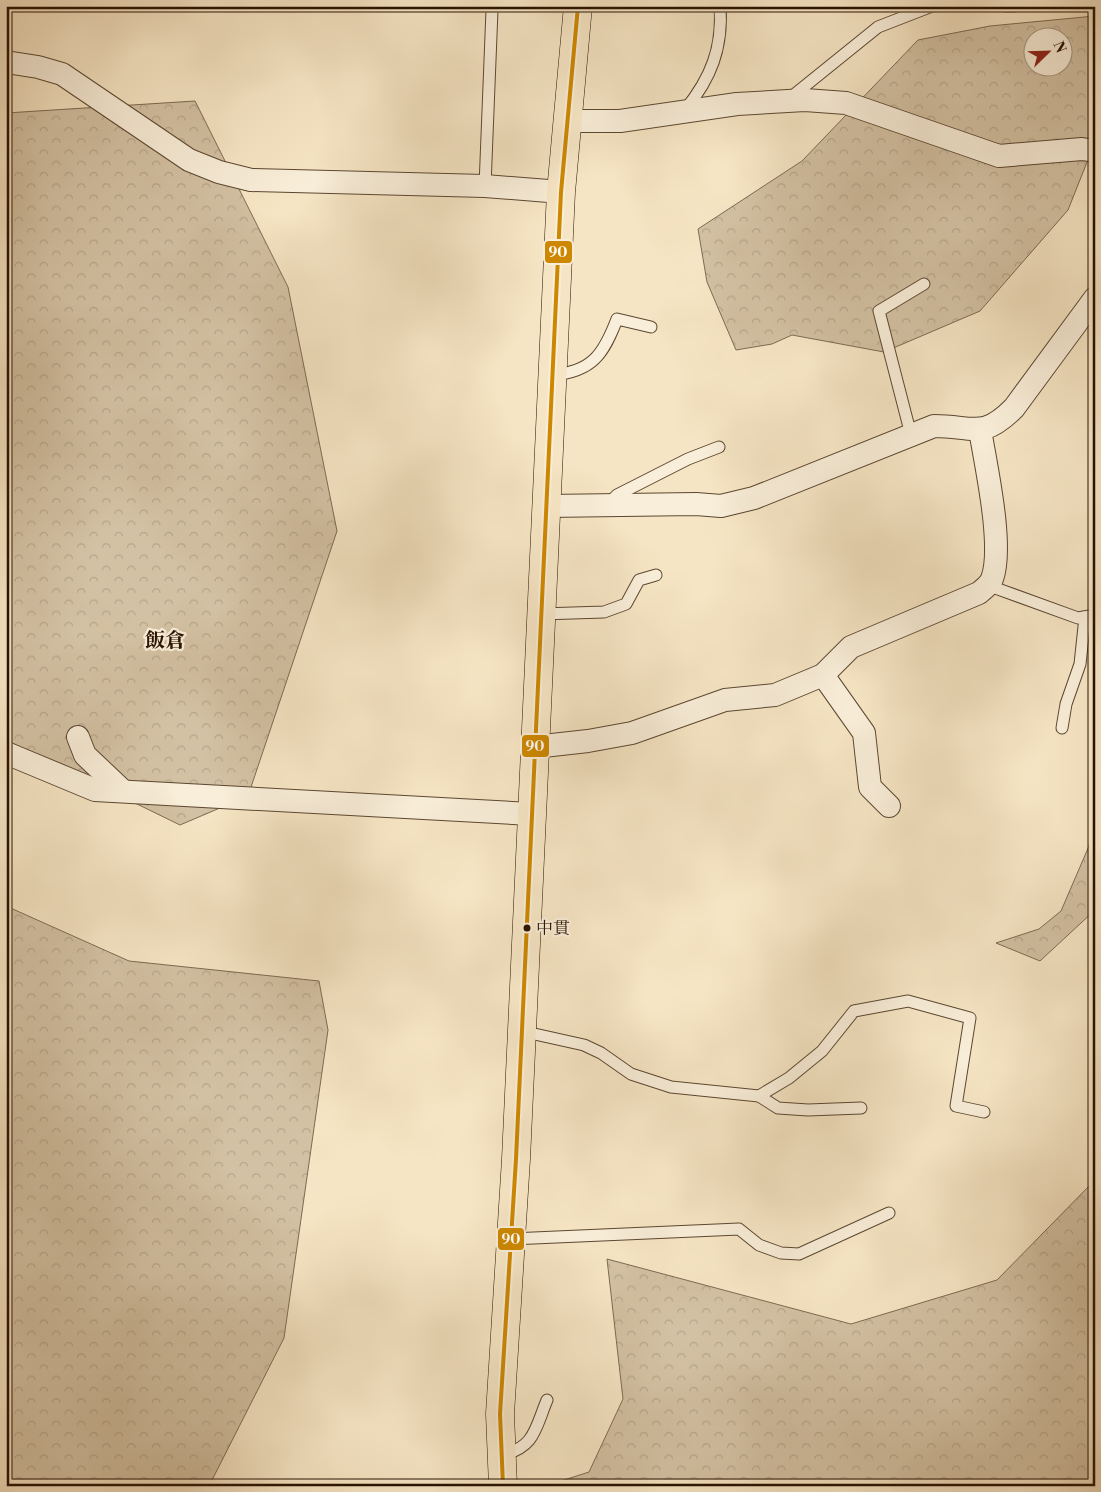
<svg xmlns="http://www.w3.org/2000/svg" width="1101" height="1492" font-family="'Libre Bodoni','Noto Serif JP',serif">
	<defs>
		<pattern id="forest-crowns" width="20" height="18" patternUnits="userSpaceOnUse" patternTransform="scale(1.25)"><rect width="20" height="18" fill="#d3c1a3"/><path d="M2 6a3 3 0 1 1 6 0M12 15a3 3 0 1 1 6 0" fill="none" stroke="#b5a58b"/></pattern>
	</defs>
	<rect width="100%" height="100%" fill="#f6e5c4"/>
	<filter id="stains"><feTurbulence type="fractalNoise" baseFrequency=".004" numOctaves="4"/><feColorMatrix values="0 0 0 0 .2 0 0 0 0 .09 0 0 0 0 .02 0 0 0 .5 -.17"/></filter>
	<radialGradient id="worn" r=".72"><stop offset=".6" stop-color="#630" stop-opacity="0"/><stop offset="1" stop-color="#630" stop-opacity=".3"/></radialGradient>
	<g fill="url(#forest-crowns)" stroke="#7e6a52" fill-rule="evenodd">
		<path d="M1095 16V142L1068 210 980 311 884 352 792 335 772 344 736 350 707 282 698 229 802 161 918 40 990 26ZM1034 38H1064V68H1034Z"/>
		<path d="M195 101 288 287 337 531 248 796 180 825 6 740V113Z"/>
		<path d="M1095 792V910L1040 961 996 943 1039 929 1061 911 1089 846Z"/>
		<path d="M6 906 129 961 319 981 328 1030 284 1338 209 1486H6Z"/>
		<path d="M1095 1180V1486H545L589 1472 623 1399 607 1259 851 1324 997 1280Z"/>
	</g>
	<g fill="none" stroke-linecap="round" stroke-linejoin="round">
		<g stroke="#5c4731" stroke-width="13">
			<g id="service">
				<path d="M1005 6H1014"/>
				<path d="M790 98 878 27 932 6"/>
				<path d="M685 110C711 78 723 48 720 6"/>
				<path d="M485 186 492 10"/>
				<path d="M552 375C593 372 604 353 617 319L651 327"/>
				<path d="M911 435 879 311 924 284"/>
				<path d="M609 503 617 495 688 459 719 447"/>
				<path d="M987 585 1078 618 1095 615"/>
				<path d="M541 614 604 612 626 604 639 580 656 575"/>
				<path d="M1062 728 1066 704 1080 664 1085 617"/>
				<path d="M521 1031 584 1045 601 1053 631 1074 671 1087 759 1096 789 1078 822 1051 854 1011 908 1001 970 1018 956 1106 984 1112"/>
				<path d="M759 1096 778 1108 808 1110 861 1108"/>
				<path d="M511 1239 739 1229 759 1245 781 1253 799 1254 889 1213"/>
				<path d="M502 1455C535 1447 535 1429 547 1400"/>
			</g>
		</g>
		<g stroke="#5c4731" stroke-width="24">
			<g id="minor">
				<path d="M6 62 38 67 62 74 189 160 219 172 251 180 485 186 561 192"/>
				<path d="M567 121H620L737 104 805 100 846 103 999 156 1082 149 1095 151"/>
				<path d="M546 506 696 504 721 506 754 498 934 426C974 426 982 440 1014 408L1095 298"/>
				<path d="M823 675 864 733 870 787 889 806"/>
				<path d="M78 737 85 755 123 791"/>
				<path d="M534 747 588 741 632 733 725 700 775 695 823 675 851 647 979 593C984 589 990 584 992 579 1004 547 986 466 980 430"/>
				<path d="M6 753 95 790 531 814"/>
			</g>
		</g>
		<g stroke="#281200" stroke-width="29">
			<path id="primary" d="M503 1486 500 1414 516 1159 561 192 578 6"/>
		</g>
		<use href="#service" stroke="#f9eed9" stroke-width="11"/>
		<use href="#minor" stroke="#f9eed9" stroke-width="22"/>
		<use href="#primary" stroke="#f6e5c4" stroke-width="28"/>
		<g stroke="#f9eed9" stroke-width="8">
			<path id="bus-1" d="M503 1486 500 1414 516 1159 561 192 578 6"/>
		</g>
		<use href="#bus-1" stroke="#ce8800" stroke-width="4"/>
	</g>
	<circle fill="#281200" stroke="#f9eed9" stroke-width="2" cx="527" cy="928" r="4.5"/>
	<g text-anchor="middle" stroke-width="4.5" stroke-linejoin="round" paint-order="stroke">
		<g font-size="17" fill="#281200" stroke="#f9eed9" text-anchor="start">
			<text x="536" y="934">中貫</text>
		</g>
		<g font-size="20" font-weight="bold" fill="#281200" stroke="#f9eed9">
			<text x="165" y="647">飯倉</text>
		</g>
	</g>
	<g stroke="#f9eed9" stroke-width="2">
		<rect x="544" y="240" width="29" height="24" rx="5" fill="#ce8800"/>
		<rect x="521" y="734" width="29" height="24" rx="5" fill="#ce8800"/>
		<rect x="497" y="1227" width="28" height="24" rx="5" fill="#ce8800"/>
	</g>
	<g font-size="14" text-anchor="middle" font-weight="bold" fill="#fff">
		<text x="558" y="257">90</text>
		<text x="535" y="751">90</text>
		<text x="511" y="1244">90</text>
	</g>
	<rect width="1101" height="1492" fill="none" stroke="#f6e5c4" stroke-width="25"/>
	<rect x="8" y="8" width="1086" height="1477" fill="none" stroke="#281200" stroke-width="2.5"/>
	<rect x="12" y="12" width="1076" height="1467" fill="none" stroke="#281200"/>
	<g transform="translate(1048 52) rotate(67)"><circle r="24" fill="#f9eed9" stroke="#a59682"/>
	<path d="M0-4L9 19L0 12L-9 19Z" fill="#8f2418"/>
	<text y="-8" font-size="14" font-weight="bold" text-anchor="middle" fill="#281200">N</text>
	</g>
	<rect width="100%" height="100%" filter="url(#stains)"/>
	<rect width="100%" height="100%" fill="url(#worn)"/>
</svg>
